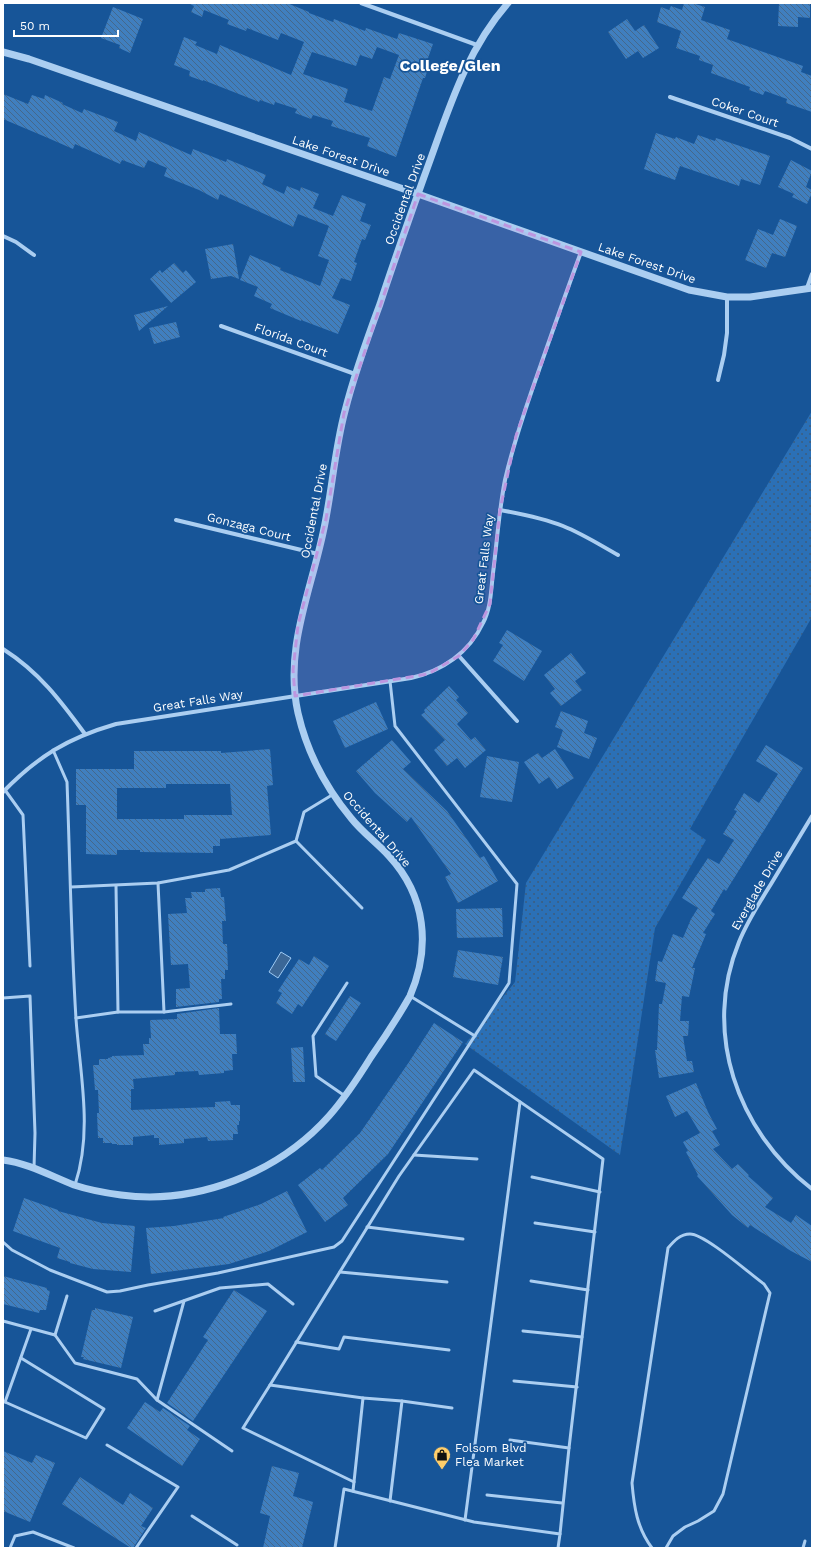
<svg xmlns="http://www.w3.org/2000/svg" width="815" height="1551" font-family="'Work Sans',sans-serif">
	<defs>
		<pattern id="grass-dots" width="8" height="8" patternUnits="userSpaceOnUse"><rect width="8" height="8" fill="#2b70b6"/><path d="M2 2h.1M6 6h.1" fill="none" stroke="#3d5c7c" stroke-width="1.8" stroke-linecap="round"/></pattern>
		<pattern id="building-back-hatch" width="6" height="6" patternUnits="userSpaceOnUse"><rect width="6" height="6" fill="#407fbf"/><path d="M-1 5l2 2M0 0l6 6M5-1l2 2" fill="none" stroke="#45688b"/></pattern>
	</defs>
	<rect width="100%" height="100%" fill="#175598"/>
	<path fill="url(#grass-dots)" d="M812 411V617L690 829 706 840 655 928 620 1155 465 1044 515 982 526 883Z"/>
	<path fill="#3b6797" stroke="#9ecaf4" d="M281 952 291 958 278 978 269 972Z"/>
	<g fill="url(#building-back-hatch)" fill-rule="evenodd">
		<path d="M188 3H287L309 12V13L333 22 334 19 365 31 366 28 397 39 399 33 433 44 427 61 430 62 425 78H423L396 157 367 146 370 138 331 126 333 121 313 115 311 119 295 113 297 109 275 102 274 105 260 100 259 102 203 80V81L189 76 190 71 174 65 184 37 197 42 195 45 217 54 220 45 291 75 304 42 281 33 278 40 247 28 246 31 227 24 229 20 204 10 202 17 191 12 194 6ZM377 47 399 55 390 79 384 77 372 111 344 102 348 89 303 74 312 52 356 66 360 55 372 59Z"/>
		<path d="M684 3H692L705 7 701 20 730 30 727 39 803 66 801 72 812 76V112L786 103 787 99 765 91 763 95 749 90 750 87 711 73 713 65 699 60 700 56 676 48 681 31 657 22 661 7 669 10 671 6 682 10Z"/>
		<path d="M779 3H810V18L798 17V27L778 26Z"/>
		<path d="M113 7 143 19 130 53 119 48 120 45 101 38Z"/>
		<path d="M627 19 635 31 644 25 659 48 643 58 638 51 626 59 608 32Z"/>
		<path d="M3 94 28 104 32 95 44 99 45 95 63 103 62 104 82 113 84 109 118 122 114 131 136 141 139 132 191 155 193 149 226 162 227 159 266 175 262 184 284 194 287 186 300 191 301 187 319 194 313 208 333 216 342 195 366 204 360 221 371 225 365 240 362 239 354 262 357 263 351 281 341 278 332 298 350 305 338 334 301 320V321L270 308 272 304 254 296 258 287 240 280 250 255 281 268 280 270 320 286 329 260 318 256 329 226 298 214 293 227 220 194 218 200 199 190 164 176 167 168 148 160 144 168 122 160 120 164 75 144 73 149 48 138 3 119Z"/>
		<path d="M656 133 675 139 676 137 694 144 698 135 715 141 716 138 770 156 760 185 741 179 739 186 680 166 675 180 644 169Z"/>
		<path d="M791 160 812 171 806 187 812 190V193L807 204 792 197 794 194 778 187Z"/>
		<path d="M780 219 797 226 785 257 772 253 766 268 745 260 758 229 773 235Z"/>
		<path d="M233 244 239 279 231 276 211 279 205 249Z"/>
		<path d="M174 263 183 273 186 270 196 282 171 303 150 279 160 270 162 273Z"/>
		<path d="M168 306 139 331 134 315Z"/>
		<path d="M176 322 180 337 154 344 149 328Z"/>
		<path d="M507 630 542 651 524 681 493 661 503 645 499 643Z"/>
		<path d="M571 653 586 673 575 681 582 690 561 706 550 693 555 689 544 675Z"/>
		<path d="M449 686 459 697 456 700 468 713 457 724 471 740 475 737 486 750 465 768 457 758 447 766 434 750 445 740 421 715 425 712 424 710Z"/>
		<path d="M376 702 388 729 345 748 333 721Z"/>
		<path d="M561 711 588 721 584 733 597 738 589 759 557 747 563 730 555 727Z"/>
		<path d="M392 740 411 762 403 769 447 811 480 858 484 856 498 881 458 903 445 877 451 874 411 817 407 822 375 793 356 771Z"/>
		<path d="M766 745 803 768 726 891 724 889 711 911 715 914 703 933 706 934 692 968H695L689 997 682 996 680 1021H689L688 1036H683L687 1061H692L694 1072 659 1078 655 1050H657L659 1004H662L666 983 655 981 658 961 662 962 673 934 683 938 691 919 698 908 682 898 692 882 708 858 719 864 734 840 723 834 737 811 734 810 744 793 759 803 778 774 756 761Z"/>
		<path d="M270 749 273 785 267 786 271 835 220 839V846H213V853L140 852V850H117V855L86 854V805H76V769H134V751H221V753ZM166 784H230L232 815H184V819H117V788H166Z"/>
		<path d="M555 749 574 778 557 789 549 777 539 784 524 762 538 753 542 758Z"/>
		<path d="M487 756 519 762 512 802 480 797Z"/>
		<path d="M220 888 221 897H224L226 921H222L223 944H227L228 970H225V979H221L222 999H219V1002L176 1007V989L190 988 188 964 171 965 168 914 187 913 185 898H192L191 892H205V889Z"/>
		<path d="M502 908 503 937 457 938 456 909Z"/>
		<path d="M458 950 503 957 498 985 453 977Z"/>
		<path d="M314 956 329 966 302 1007 298 1004 292 1014 276 1003 282 993 278 991 299 959 309 965Z"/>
		<path d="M350 996 361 1003 336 1041 325 1034Z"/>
		<path d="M219 1008 220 1034H236L237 1054H232L233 1070 224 1071V1073L199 1075 198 1071 175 1072V1075L133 1079 134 1089H131V1110L215 1107V1102L230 1101 231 1105H240V1121H239V1125H237L238 1134H233V1140L208 1141 207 1137 184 1139V1143L159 1145V1138H154V1135L133 1137V1145H117V1144H112V1143H103V1138H98L97 1113H99L98 1090H95L93 1065H99V1059H108V1058L112 1057V1056L144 1055 143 1044H149V1038H151L150 1020 177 1019V1014Z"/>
		<path d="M434 1023 463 1042 388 1154 343 1198 348 1205 325 1222 298 1185 320 1168 322 1170 360 1133 409 1062Z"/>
		<path d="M303 1047 305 1082H293L291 1048Z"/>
		<path d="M696 1083 708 1112 717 1129 712 1131 720 1145 713 1149 732 1169 738 1164 749 1175 748 1176 773 1198 765 1207 791 1223 796 1215 812 1226V1262L791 1251 750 1225 748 1228 732 1215 697 1176 698 1175 686 1152 688 1151 683 1142 700 1133 687 1111 675 1117 666 1096Z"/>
		<path d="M287 1191 307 1232 269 1251 229 1264 151 1274 146 1228 174 1226 224 1218 223 1217 261 1204Z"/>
		<path d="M24 1198 58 1210V1211L102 1223 135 1226 131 1272 93 1269 70 1263V1262L57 1258 60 1248 13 1231Z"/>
		<path d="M3 1276 47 1288V1290L50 1291 46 1310H40L39 1313 3 1304Z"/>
		<path d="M234 1290 267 1311 193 1421 167 1403 208 1340 203 1337Z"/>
		<path d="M95 1308 133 1317 121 1368 83 1359 84 1357H81L92 1310H95Z"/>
		<path d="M145 1402 160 1412 163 1408 190 1426 187 1430 200 1439 182 1466 127 1428Z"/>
		<path d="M3 1451 32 1463 36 1455 55 1463 30 1522 3 1511Z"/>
		<path d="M272 1466 299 1473 293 1496 313 1502 302 1548H263L270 1516 260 1513Z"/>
		<path d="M80 1477 123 1505 130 1493 153 1508 141 1526 146 1528 133 1548H131L62 1504Z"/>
	</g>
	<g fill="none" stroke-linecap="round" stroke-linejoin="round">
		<g stroke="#abcef1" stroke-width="3">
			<path d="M53 750 67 782C70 861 71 940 76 1019 80 1074 93 1131 75 1185"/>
			<path d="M5 790 23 815 30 966"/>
			<path d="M296 841 362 908"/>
			<path d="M71 887 158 883 229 870 296 841 304 812 332 795"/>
			<path d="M410 996 475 1036"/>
			<path d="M3 998 30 996 35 1133 34 1168"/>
			<path d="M118 1012H164L158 883"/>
			<path d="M164 1012 231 1004"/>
			<path d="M76 1018 118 1012 116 886"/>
			<path d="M345 1096 316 1076 313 1036 347 983"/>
			<path d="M414 1155 477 1159"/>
			<path d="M532 1177 600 1192"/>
			<path d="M535 1223 595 1232"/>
			<path d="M367 1227 463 1239"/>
			<path d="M3 1242 12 1250 50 1270 107 1292 120 1291 148 1285 218 1273 334 1247 342 1241 509 983 517 884 395 726 390 681"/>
			<path d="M340 1272 447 1282"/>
			<path d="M531 1281 588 1290"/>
			<path d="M155 1311 220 1288 268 1284 293 1304"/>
			<path d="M3 1321 55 1335 67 1296"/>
			<path d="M523 1331 582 1337"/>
			<path d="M55 1335 75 1363 137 1379 157 1400 232 1451"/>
			<path d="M296 1342 339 1349 344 1337 449 1350"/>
			<path d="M514 1381 577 1387"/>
			<path d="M270 1385 399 1176 474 1070 603 1159 569 1448 560 1534"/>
			<path d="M157 1400 184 1301"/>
			<path d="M3 1401 5 1402 31 1329"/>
			<path d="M402 1401 452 1408"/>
			<path d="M5 1402 86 1438 104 1409 21 1358"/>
			<path d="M510 1440 569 1448"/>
			<path d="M107 1445 178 1487 136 1548"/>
			<path d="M354 1482 243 1428 270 1385 363 1398"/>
			<path d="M353 1491 363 1398 402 1401 390 1501"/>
			<path d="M487 1495 562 1503"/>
			<path d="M192 1516 237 1545"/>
			<path d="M465 1520 520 1102"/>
			<path d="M10 1548 15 1536 33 1532 74 1548"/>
			<path d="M335 1548 344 1489 474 1522 560 1534 558 1548"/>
			<path d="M652 1548C637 1528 634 1507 632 1483L668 1248C674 1241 680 1234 690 1234 705 1234 750 1274 764 1284L770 1293 723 1494 714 1511 698 1521 685 1527 673 1536 666 1548"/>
			<path d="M803 1548 805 1541"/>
		</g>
		<g stroke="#abcef1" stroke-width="4">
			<path d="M361 3 477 45"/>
			<path d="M670 97 790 138 812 149"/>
			<path d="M3 236 16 242 34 255"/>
			<path d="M807 288 812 274"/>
			<path d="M221 326 355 374"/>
			<path d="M718 380 724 355 727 333V297"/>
			<path d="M500 510C522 514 543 518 563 526 583 534 600 545 618 555"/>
			<path d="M176 520 318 554"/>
			<path d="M3 649C39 672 60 700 85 734"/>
			<path d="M459 656 517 721"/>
			<path d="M3 792C38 756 68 738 116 724L411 678C442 671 469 653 483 623 491 608 491 590 493 573 497 542 499 510 505 480 512 449 522 419 532 390 548 344 564 298 581 252"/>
			<path d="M812 816C798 839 785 861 771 884 759 903 747 922 739 942 702 1032 737 1131 812 1189"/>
		</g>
		<g stroke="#abcef1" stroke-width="7">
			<path d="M3 52 29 59 418 194 689 290 727 297H750L812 288"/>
			<path d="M3 1160C28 1163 51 1176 74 1185 89 1190 106 1193 121 1195 197 1205 278 1173 329 1116 345 1098 358 1078 371 1057 385 1037 398 1017 410 996 431 947 426 896 389 856 377 843 362 832 351 818 326 788 307 752 298 713 284 650 310 594 323 533 332 493 334 452 345 411 354 375 367 339 380 304 394 261 409 219 424 177 447 115 464 53 508 3"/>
		</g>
	</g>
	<path fill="#bd96df" fill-opacity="0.2" stroke="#bd96df" stroke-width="3" stroke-dasharray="8 5" stroke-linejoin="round" d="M418 194 581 252 516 436 500 510 490 604 473 640 459 656 428 674 295 696 293 670 298 625 326 519 344 413Z"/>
	<defs>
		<g id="shop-pin" transform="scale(0.9)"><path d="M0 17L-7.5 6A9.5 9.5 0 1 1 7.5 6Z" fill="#ffce6b" stroke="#175598"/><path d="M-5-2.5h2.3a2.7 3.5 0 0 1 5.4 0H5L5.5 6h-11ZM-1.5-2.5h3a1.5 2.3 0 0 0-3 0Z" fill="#111"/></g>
	</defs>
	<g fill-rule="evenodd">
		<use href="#shop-pin" x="442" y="1455"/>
	</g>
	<g text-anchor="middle" stroke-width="3.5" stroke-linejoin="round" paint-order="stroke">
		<g font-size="12" fill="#fff" stroke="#175598">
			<text transform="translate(745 112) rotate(19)" y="4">Coker Court</text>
			<text transform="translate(341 156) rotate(19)" y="4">Lake Forest Drive</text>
			<text transform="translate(405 199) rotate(-70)" y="4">Occidental Drive</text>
			<text transform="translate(647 263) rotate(19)" y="4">Lake Forest Drive</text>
			<text transform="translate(291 340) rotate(20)" y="4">Florida Court</text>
			<text transform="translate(314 511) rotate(-79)" y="4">Occidental Drive</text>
			<text transform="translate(249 527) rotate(14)" y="4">Gonzaga Court</text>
			<text transform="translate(484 559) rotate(-83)" y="4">Great Falls Way</text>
			<text transform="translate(198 701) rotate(-9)" y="4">Great Falls Way</text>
			<text transform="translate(377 829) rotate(49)" y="4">Occidental Drive</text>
			<text transform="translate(757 890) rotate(-60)" y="4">Everglade Drive</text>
		</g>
		<g font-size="12" fill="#fff" stroke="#175598" text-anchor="start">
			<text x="455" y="1452">Folsom Blvd<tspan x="455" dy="14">Flea Market</tspan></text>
		</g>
		<g font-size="16" font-weight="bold" fill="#fff" stroke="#175598">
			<text x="450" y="71">College/Glen</text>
		</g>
	</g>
	<rect width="815" height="1551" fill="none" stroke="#ffffff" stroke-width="8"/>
	<path d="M14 30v6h104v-6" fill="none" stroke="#ffffff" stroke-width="2"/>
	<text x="20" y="30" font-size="12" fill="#ffffff" stroke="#175598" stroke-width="3" paint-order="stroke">50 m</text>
</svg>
